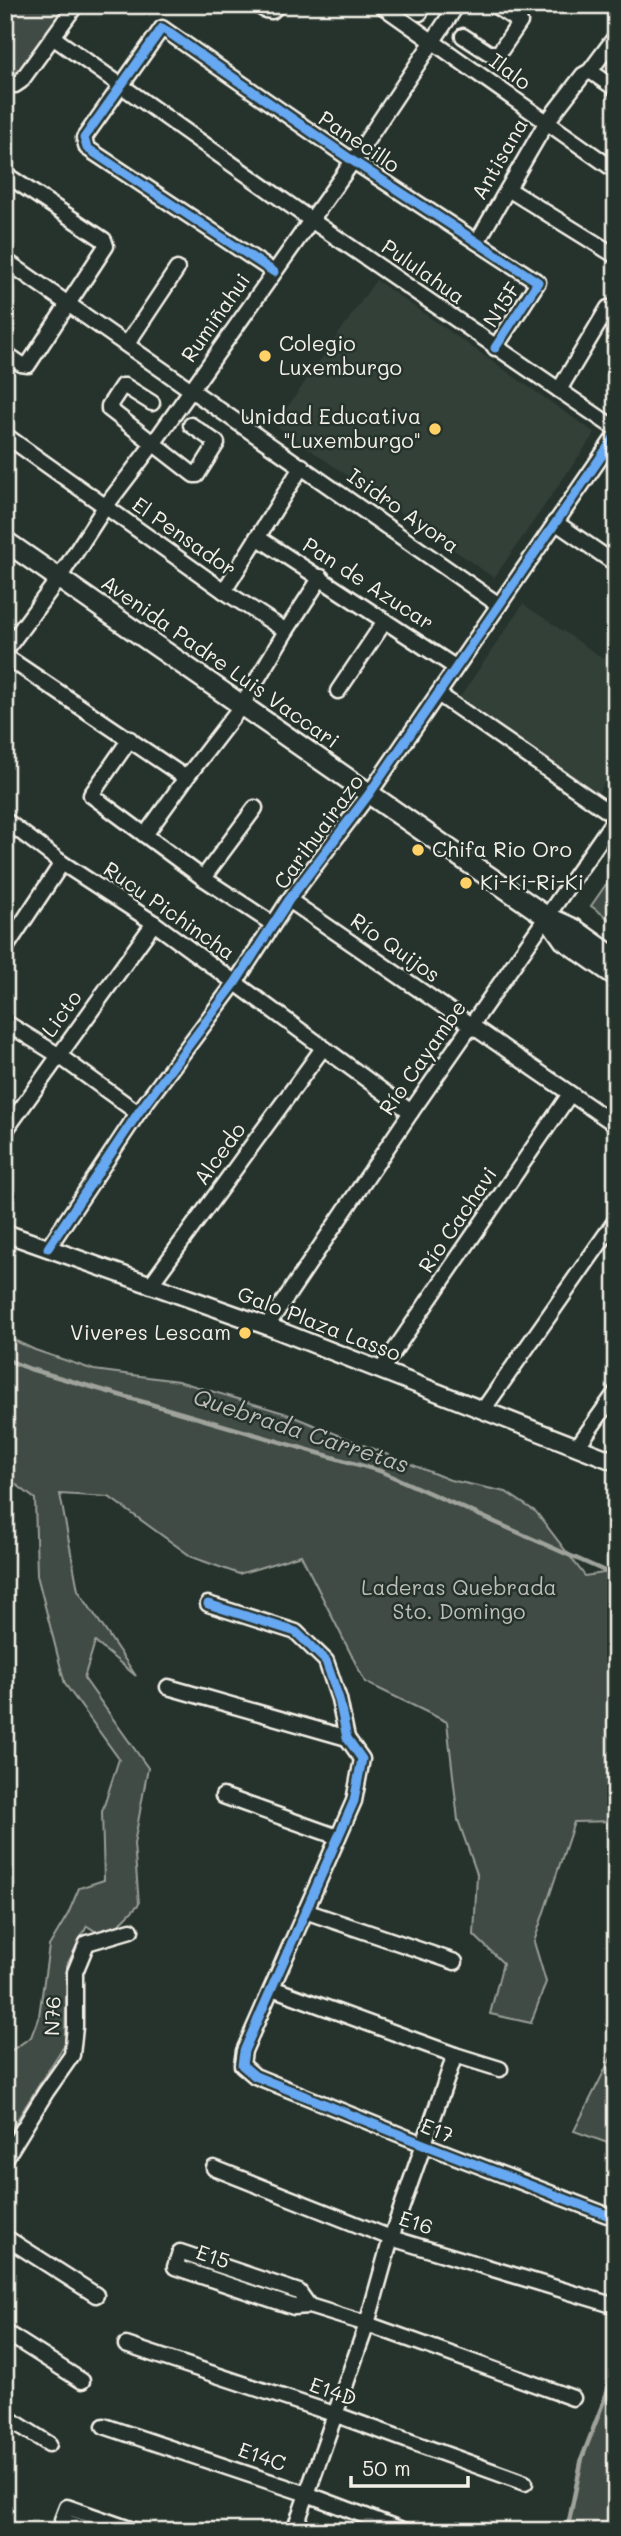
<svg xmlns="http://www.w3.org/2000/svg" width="621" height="2536" font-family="Mali,sans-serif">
	<rect width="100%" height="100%" fill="#26332d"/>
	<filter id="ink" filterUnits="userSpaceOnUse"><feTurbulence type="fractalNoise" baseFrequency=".0143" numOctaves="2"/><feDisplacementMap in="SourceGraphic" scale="14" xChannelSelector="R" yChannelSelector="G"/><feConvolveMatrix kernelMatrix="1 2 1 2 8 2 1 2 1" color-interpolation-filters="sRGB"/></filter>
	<g filter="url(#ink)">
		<g fill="#333f39">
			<path d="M376 280 595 433 494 578 275 425Z"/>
			<path d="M523 604 616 667V767L597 794 458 700Z"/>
		</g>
		<g fill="#414b45" stroke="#9a9e96" stroke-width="2">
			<path d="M5 5H70L14 83 5 77Z"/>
			<path d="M616 870V924L591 906Z"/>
			<path d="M5 1336 35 1350 94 1370 178 1381 284 1413 450 1480 506 1492 536 1512 585 1576 616 1571V1821L574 1822 534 1942 546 1982 531 2023 490 2014 503 1963 474 1935 477 1874 458 1820 447 1722 365 1682 301 1555 239 1574 192 1557 109 1497 60 1494 78 1590 136 1676 95 1642 84 1678 148 1768 134 1844 139 1904 106 1938 87 1926 67 1965 65 2044 5 2139V2059L8 2053 31 2037 39 2016 49 1946 68 1914 79 1888 104 1880 102 1812 119 1759 65 1684 37 1575 35 1499 5 1476Z"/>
			<path d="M616 2029V2146L574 2131 613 2054Z"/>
			<path d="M616 2369V2531H567L582 2458Z"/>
		</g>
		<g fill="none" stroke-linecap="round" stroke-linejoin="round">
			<g stroke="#9fa39b" stroke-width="4.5">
				<path d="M5 1359 30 1369 380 1471 616 1576"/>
				<path d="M567 2531 582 2458 616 2369"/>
			</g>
			<g stroke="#f4f1e8" stroke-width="19">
				<g id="minor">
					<path d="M257 5 265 10 272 11 278 5"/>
					<path d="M381 5 616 171"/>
					<path d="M409 5 420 13"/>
					<path d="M463 36 489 53H499L520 22 494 5"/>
					<path d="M54 38 311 220 616 429"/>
					<path d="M590 71 616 89"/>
					<path d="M5 82 15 85 21 81 76 5"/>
					<path d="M5 174 104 240 106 246 28 365 21 364 5 353"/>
					<path d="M508 189 616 256"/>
					<path d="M477 242 546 123 583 75 590 71 616 36"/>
					<path d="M5 260 499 605"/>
					<path d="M274 272 87 148 84 138 162 28 353 161 538 282 495 348"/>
					<path d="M127 344 177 269"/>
					<path d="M559 390 608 308"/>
					<path d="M152 403 125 386H122L109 406V409L194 475H197L217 443 191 425"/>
					<path d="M5 435 224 591 286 631 242 705 186 778 5 656"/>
					<path d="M555 522 616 564"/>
					<path d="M257 537 455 667"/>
					<path d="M224 591 302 466"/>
					<path d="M286 631 321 577"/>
					<path d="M5 651 59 578 105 507 153 444 353 161 457 5"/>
					<path d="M338 691 385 621"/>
					<path d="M130 739 91 795 203 878 273 924"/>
					<path d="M5 820 62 863 154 923 411 1112"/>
					<path d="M145 835 186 778"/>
					<path d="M203 878 255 808"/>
					<path d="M289 900 616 1125"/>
					<path d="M5 949 62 863"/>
					<path d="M5 1022 58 1055 138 1113"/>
					<path d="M5 1131 154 923"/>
					<path d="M48 1248 138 1113 235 983 289 900 369 794 616 435"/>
					<path d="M151 1284 323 1048"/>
					<path d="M267 1326 411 1112 616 817 438 694"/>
					<path d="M381 1370 570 1094"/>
					<path d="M483 1410 616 1220"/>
					<path d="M577 1447 616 1392"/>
					<path d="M208 1604 296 1632 326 1661 339 1699 347 1738 362 1759 354 1801 244 2051 242 2065 255 2076 423 2144 607 2215"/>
					<path d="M168 1687 347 1738"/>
					<path d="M223 1796 338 1837"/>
					<path d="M305 1911 455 1962"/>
					<path d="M272 1988 455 2055 500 2069"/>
					<path d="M5 2159 46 2092 72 2055 75 2027V1972L87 1943 131 1930"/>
					<path d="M214 2168 391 2238 609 2304"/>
					<path d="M5 2237 96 2295"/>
					<path d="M180 2252 299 2292 309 2306 294 2307 175 2267Z"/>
					<path d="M309 2306 367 2324 573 2398"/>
					<path d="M5 2332 82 2381"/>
					<path d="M126 2345 334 2414 525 2483"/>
					<path d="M5 2416 49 2444"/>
					<path d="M104 2426 307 2494 405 2531"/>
					<path d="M92 2531 62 2520 67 2507 136 2531"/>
					<path d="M294 2531 367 2324 391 2238 455 2055"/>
				</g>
			</g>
			<g stroke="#f4f1e8" stroke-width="21">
				<path id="tertiary" d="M5 1233 267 1326 616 1462"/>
			</g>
			<g stroke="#f4f1e8" stroke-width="24">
				<g id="secondary">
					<path d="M5 541 547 917 574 929 616 959"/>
					<path d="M550 920 564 940 616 976"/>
				</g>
			</g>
			<use href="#minor" stroke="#26332d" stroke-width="14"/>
			<use href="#tertiary" stroke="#26332d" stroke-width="16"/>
			<use href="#secondary" stroke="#26332d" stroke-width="19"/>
			<g stroke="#26332d" stroke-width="13">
				<g id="cycleway">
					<path d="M274 272 87 148 84 138 162 28 353 161 538 282 495 348"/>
					<path d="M48 1248 138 1113 235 983 289 900 369 794 616 435"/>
					<path d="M208 1604 296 1632 326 1661 339 1699 347 1738 362 1759 354 1801 244 2051 242 2065 255 2076 423 2144 607 2215"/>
				</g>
			</g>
			<use href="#cycleway" stroke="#66a8f1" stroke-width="9"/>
		</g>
	</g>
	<g fill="#ffd166" stroke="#26332d" stroke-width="2.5">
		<circle cx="265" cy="356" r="7"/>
		<circle cx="435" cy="429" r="7"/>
		<circle cx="418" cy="850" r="7"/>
		<circle cx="466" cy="883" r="7"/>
		<circle cx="245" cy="1333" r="7"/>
	</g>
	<g text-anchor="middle" stroke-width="5" stroke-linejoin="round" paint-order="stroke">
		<g font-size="21" fill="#f4f1e8" stroke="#26332d">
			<text transform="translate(510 72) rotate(36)" y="7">Ilalo</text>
			<text transform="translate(359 142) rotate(34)" y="7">Panecillo</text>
			<text transform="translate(500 159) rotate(-60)" y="7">Antisana</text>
			<text transform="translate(423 272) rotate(35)" y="7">Pululahua</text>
			<text transform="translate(502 305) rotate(-57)" y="7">N15F</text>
			<text transform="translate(216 318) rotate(-55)" y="7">Rumiñahui</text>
			<text transform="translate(403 511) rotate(35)" y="7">Isidro Ayora</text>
			<text transform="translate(184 537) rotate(35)" y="7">El Pensador</text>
			<text transform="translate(368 584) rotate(33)" y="7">Pan de Azucar</text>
			<text transform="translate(220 662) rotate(35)" y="7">Avenida Padre Luis Vaccari</text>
			<text transform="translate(319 832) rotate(-54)" y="7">Carihuairazo</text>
			<text transform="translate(169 911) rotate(35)" y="7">Rucu Pichincha</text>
			<text transform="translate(395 948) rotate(35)" y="7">Río Quijos</text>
			<text transform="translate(62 1014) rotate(-54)" y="7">Licto</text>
			<text transform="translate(423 1058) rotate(-55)" y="7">Río Cayambe</text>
			<text transform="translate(220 1154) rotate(-54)" y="7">Alcedo</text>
			<text transform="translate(458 1220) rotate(-56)" y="7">Río Cachavi</text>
			<text transform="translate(319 1324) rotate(21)" y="7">Galo Plaza Lasso</text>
			<text transform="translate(53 2016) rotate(-88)" y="7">N76</text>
			<text transform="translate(437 2131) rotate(21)" y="7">E17</text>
			<text transform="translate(416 2223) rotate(18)" y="7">E16</text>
			<text transform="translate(213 2257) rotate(19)" y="7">E15</text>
			<text transform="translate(333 2392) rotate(19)" y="7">E14D</text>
			<text transform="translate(262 2457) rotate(19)" y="7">E14C</text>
		</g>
		<g font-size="21" fill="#f4f1e8" stroke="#26332d" text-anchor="start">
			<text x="279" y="351">Colegio<tspan x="279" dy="24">Luxemburgo</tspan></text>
			<text x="421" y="424" text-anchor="end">Unidad Educativa<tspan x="421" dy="24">"Luxemburgo"</tspan></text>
			<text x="432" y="857">Chifa Rio Oro</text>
			<text x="480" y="890">Ki-Ki-Ri-Ki</text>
			<text x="231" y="1340" text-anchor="end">Viveres Lescam</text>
		</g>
		<g font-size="21" fill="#bebfb7" stroke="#26332d">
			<text x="459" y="1595">Laderas Quebrada<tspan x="459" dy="24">Sto. Domingo</tspan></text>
		</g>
		<g font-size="23" font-style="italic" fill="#bcbdb5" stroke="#26332d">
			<text transform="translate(301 1431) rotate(18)" y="8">Quebrada Carretas</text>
		</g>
	</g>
	<rect width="621" height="2536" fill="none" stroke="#26332d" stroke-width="28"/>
	<rect x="14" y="14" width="593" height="2508" fill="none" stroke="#f4f1e8" stroke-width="2.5" filter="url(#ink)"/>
	<path d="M351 2476v10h117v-10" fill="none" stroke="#f4f1e8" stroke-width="3.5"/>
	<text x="362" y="2476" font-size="21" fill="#f4f1e8" stroke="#26332d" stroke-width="5" paint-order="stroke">50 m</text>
</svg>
